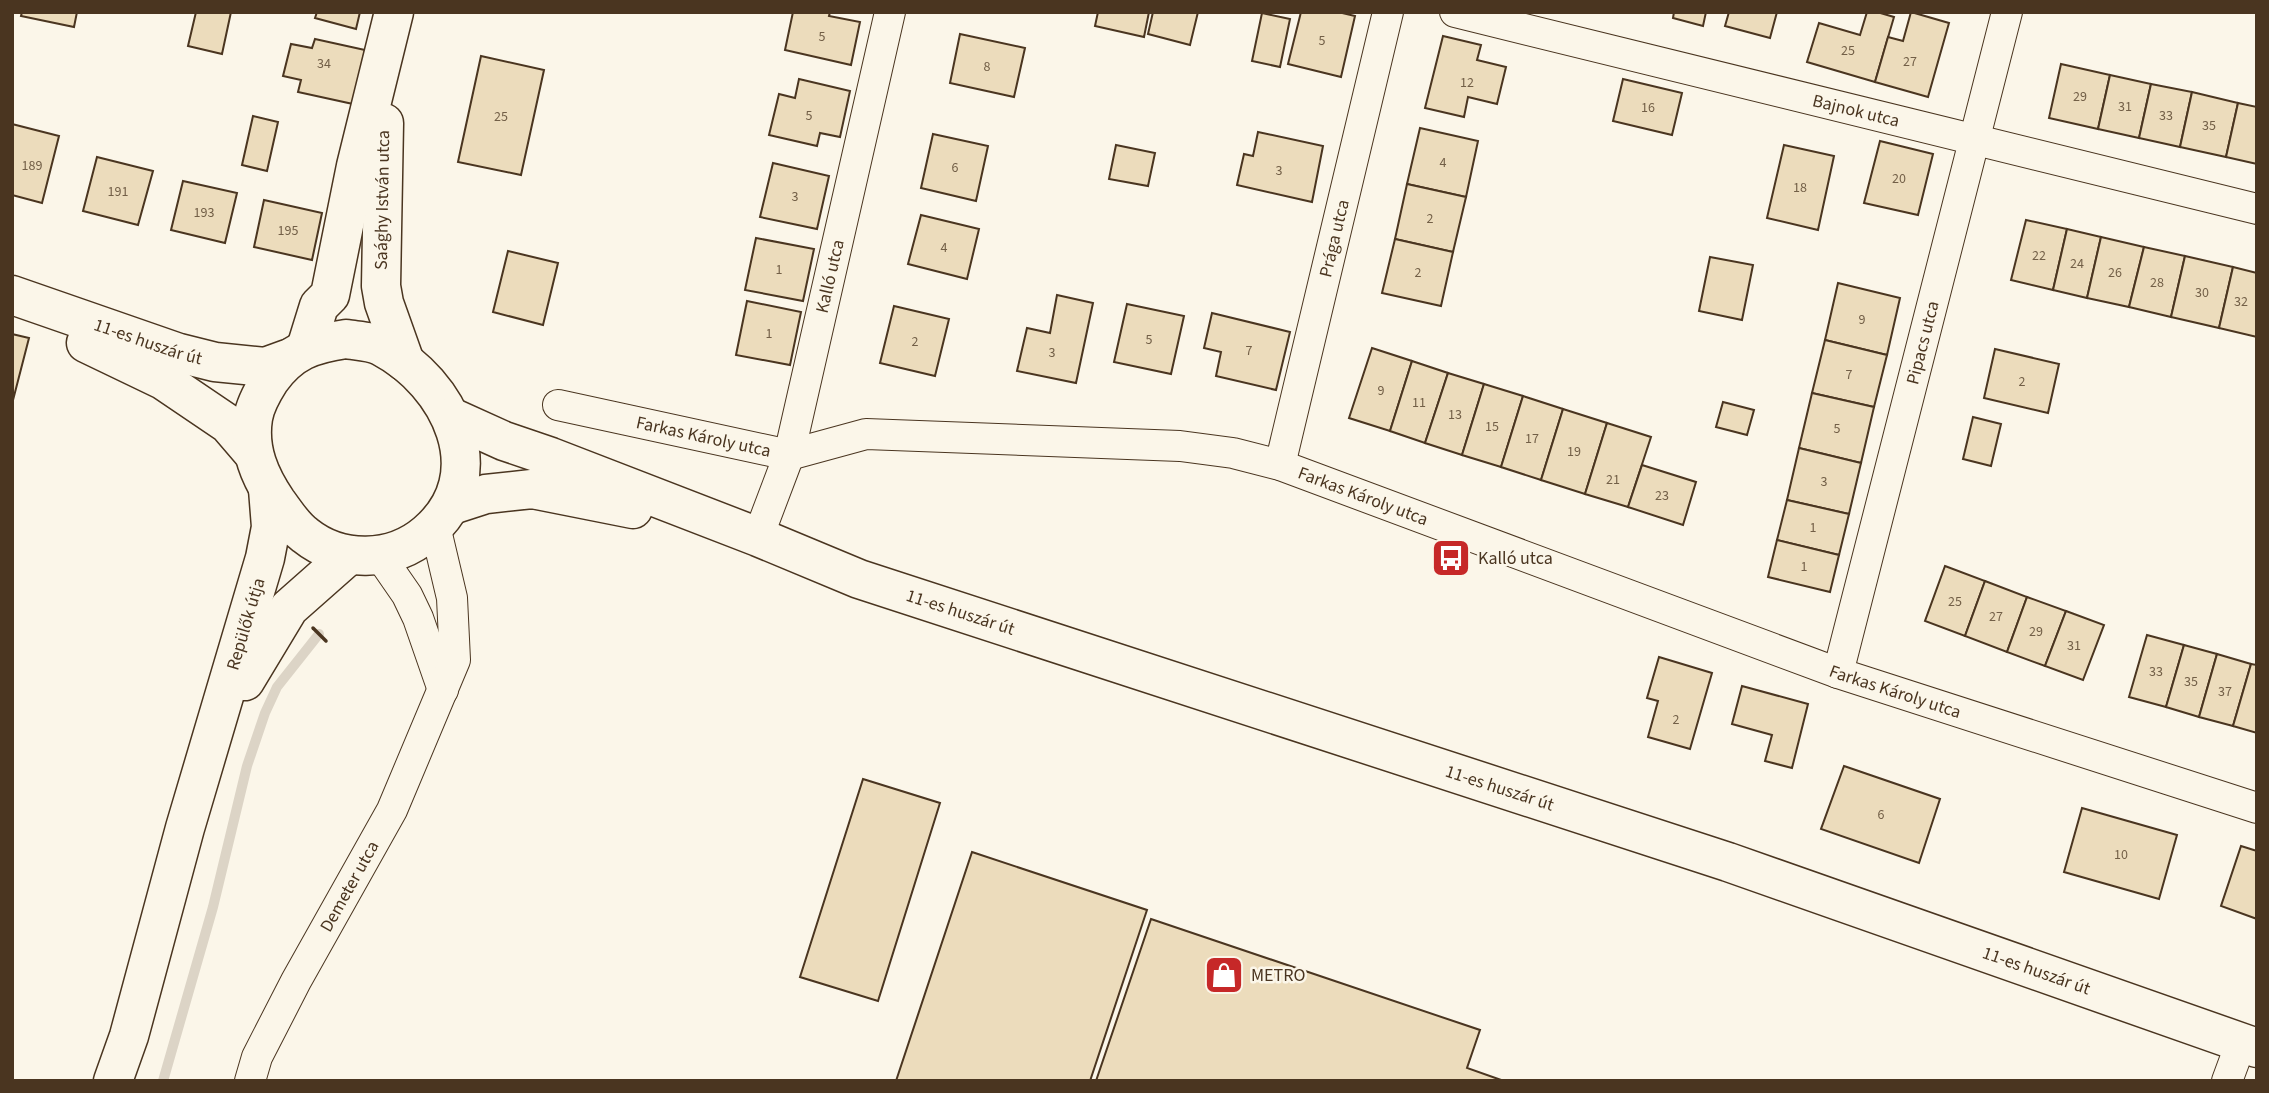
<svg xmlns="http://www.w3.org/2000/svg" width="2269" height="1093" font-family="'Source Sans 3',sans-serif">
	<rect width="100%" height="100%" fill="#fbf6e9"/>
	<g fill="none" stroke-linecap="round" stroke-linejoin="round">
		<path stroke="#dcd4c6" stroke-width="10" d="M163 1081 213 907 247 766 265 713 277 687 319 634"/>
	</g>
	<g fill="#ecdcbc" stroke="#4a3520" stroke-width="2">
		<path d="M22 12H77L74 27 21 16Z"/>
		<path d="M196 12H231L222 54 188 46Z"/>
		<path d="M317 12H360L356 29 315 18Z"/>
		<path d="M793 12H830L829 16 860 22 851 65 785 50Z"/>
		<path d="M1098 12H1149L1144 37 1095 26Z"/>
		<path d="M1153 12H1198L1190 45 1148 34Z"/>
		<path d="M1301 12H1338L1355 16 1341 77 1288 64Z"/>
		<path d="M1674 12H1706L1703 26 1673 18Z"/>
		<path d="M1729 12H1777L1770 38 1725 26Z"/>
		<path d="M1867 12H1877L1894 17 1875 82 1807 62 1819 23 1860 35Z"/>
		<path d="M1911 12 1949 23 1928 97 1875 82 1888 37 1903 41Z"/>
		<path d="M1262 13 1290 19 1280 67 1252 61Z"/>
		<path d="M960 34 1025 48 1014 97 950 83Z"/>
		<path d="M1443 36 1481 45 1477 60 1506 67 1497 104 1468 97 1464 117 1425 108Z"/>
		<path d="M315 39 365 50 353 104 298 92 301 80 283 76 291 44 312 48Z"/>
		<path d="M481 56 544 70 521 175 458 162Z"/>
		<path d="M2061 64 2110 75 2098 129 2049 118Z"/>
		<path d="M2110 75 2151 84 2139 138 2098 129Z"/>
		<path d="M799 79 850 91 840 137 820 133 817 146 769 135 779 94 795 98Z"/>
		<path d="M1623 79 1682 93 1672 135 1613 121Z"/>
		<path d="M2151 84 2192 92 2180 147 2139 138Z"/>
		<path d="M2192 92 2238 103 2226 157 2180 147Z"/>
		<path d="M2238 103 2257 107V164L2226 157Z"/>
		<path d="M253 116 278 122 267 171 242 165Z"/>
		<path d="M12 124 59 136 42 203 12 195Z"/>
		<path d="M1420 128 1478 141 1466 197 1407 184Z"/>
		<path d="M1258 132 1323 146 1312 202 1237 185 1244 154 1253 156Z"/>
		<path d="M933 134 988 146 976 201 921 188Z"/>
		<path d="M1880 141 1933 154 1918 215 1864 203Z"/>
		<path d="M1116 145 1155 153 1148 186 1109 179Z"/>
		<path d="M1784 145 1834 156 1818 230 1767 218Z"/>
		<path d="M97 157 153 171 138 225 83 211Z"/>
		<path d="M773 163 829 176 817 229 760 217Z"/>
		<path d="M183 181 237 193 225 243 171 230Z"/>
		<path d="M1407 184 1466 197 1453 252 1395 239Z"/>
		<path d="M264 200 322 213 312 260 254 247Z"/>
		<path d="M921 215 979 229 967 279 908 264Z"/>
		<path d="M2026 220 2067 229 2053 290 2011 280Z"/>
		<path d="M2067 229 2101 237 2087 298 2053 290Z"/>
		<path d="M2101 237 2144 247 2129 307 2087 298Z"/>
		<path d="M756 238 814 249 803 301 745 290Z"/>
		<path d="M1395 239 1453 252 1441 306 1382 293Z"/>
		<path d="M2144 247 2185 256 2171 317 2129 307Z"/>
		<path d="M508 251 558 263 543 325 493 312Z"/>
		<path d="M2185 256 2233 267 2219 328 2171 317Z"/>
		<path d="M1710 257 1753 265 1742 320 1699 311Z"/>
		<path d="M2233 267 2257 273V337L2219 328Z"/>
		<path d="M1838 283 1900 298 1887 355 1825 340Z"/>
		<path d="M1057 295 1093 303 1076 383 1017 371 1027 328 1050 333Z"/>
		<path d="M747 301 801 312 790 365 736 355Z"/>
		<path d="M1127 304 1184 316 1171 374 1114 362Z"/>
		<path d="M894 306 949 319 935 376 880 363Z"/>
		<path d="M1212 313 1290 332 1276 390 1216 376 1221 352 1204 348Z"/>
		<path d="M12 334 29 338 12 404Z"/>
		<path d="M1825 340 1887 355 1874 407 1812 393Z"/>
		<path d="M1372 348 1412 361 1390 431 1349 418Z"/>
		<path d="M1995 349 2059 364 2048 413 1984 398Z"/>
		<path d="M1412 361 1448 373 1425 443 1390 431Z"/>
		<path d="M1448 373 1484 384 1462 455 1425 443Z"/>
		<path d="M1484 384 1523 396 1501 467 1462 455Z"/>
		<path d="M1812 393 1874 407 1861 463 1799 448Z"/>
		<path d="M1523 396 1563 409 1541 480 1501 467Z"/>
		<path d="M1723 402 1754 410 1747 435 1716 427Z"/>
		<path d="M1563 409 1607 423 1585 494 1541 480Z"/>
		<path d="M1973 417 2001 424 1991 466 1963 459Z"/>
		<path d="M1607 423 1651 437 1628 507 1585 494Z"/>
		<path d="M1799 448 1861 463 1849 514 1787 500Z"/>
		<path d="M1642 465 1696 482 1683 525 1628 507Z"/>
		<path d="M1787 500 1849 514 1839 555 1777 540Z"/>
		<path d="M1777 540 1839 555 1830 592 1768 577Z"/>
		<path d="M1945 566 1985 581 1965 636 1925 621Z"/>
		<path d="M1985 581 2027 597 2007 652 1965 636Z"/>
		<path d="M2027 597 2066 611 2045 666 2007 652Z"/>
		<path d="M2066 611 2104 625 2083 680 2045 666Z"/>
		<path d="M2147 635 2184 645 2166 707 2129 697Z"/>
		<path d="M2184 645 2217 654 2199 717 2166 707Z"/>
		<path d="M2217 654 2251 664 2233 726 2199 717Z"/>
		<path d="M1659 657 1712 673 1690 749 1648 737 1658 701 1647 698Z"/>
		<path d="M2251 664 2257 665V733L2233 726Z"/>
		<path d="M1742 686 1808 704 1792 768 1765 761 1772 735 1732 724Z"/>
		<path d="M1844 766 1940 799 1919 863 1821 829Z"/>
		<path d="M863 779 940 803 878 1001 800 977Z"/>
		<path d="M2082 808 2177 835 2159 899 2064 872Z"/>
		<path d="M2241 846 2257 851V919L2221 906Z"/>
		<path d="M972 852 1147 910 1090 1081H896Z"/>
		<path d="M1151 919 1480 1030 1467 1068 1504 1081H1096Z"/>
	</g>
	<g fill="none" stroke-linecap="round" stroke-linejoin="round">
		<g stroke="#4a3520" stroke-width="32">
			<g id="street">
				<path id="s1" d="M1455 12 2257 209"/>
				<path id="s2" d="M558 405 789 455 866 434 1180 446 1233 453 1280 465 1838 673 2257 808"/>
				<path id="s3" d="M1280 465 1388 12"/>
				<path id="s4" d="M758 537 789 455 890 12"/>
				<path d="M380 556 407 595 418 618 443 690"/>
				<path id="s5" d="M1838 673 2007 12"/>
				<path id="s6" d="M250 1081 257 1057 296 981 392 810 455 660 452 598 435 526"/>
				<path d="M2227 1081 2241 1043"/>
			</g>
		</g>
		<g stroke="#4a3520" stroke-width="41">
			<g id="secondary">
				<path d="M384 123 381 286 384 303 405 362"/>
				<path id="s7" d="M12 295 179 353 215 362 265 367 287 359"/>
				<path d="M86 343 163 380 228 424 252 452"/>
				<path d="M306 348 319 306 330 295 356 166 394 12"/>
			</g>
		</g>
		<g stroke="#4a3520" stroke-width="41">
			<g id="primary">
				<path d="M346 339C357 341 372 341 382 347 450 383 495 475 427 533 392 563 340 563 305 535 293 526 286 514 277 502 260 477 248 450 253 418 255 405 263 391 270 380 291 351 312 344 346 339Z"/>
				<path id="s8" d="M451 417 504 441 551 457 758 537 859 579 1728 862 2257 1048"/>
				<path d="M452 505 486 494 532 489 633 509"/>
				<path d="M245 681 289 608 349 555"/>
				<path id="s9" d="M113 1081 129 1036 185 828 265 558 271 527 268 489"/>
			</g>
		</g>
		<use href="#street" stroke="#fbf6e9" stroke-width="30"/>
		<use href="#secondary" stroke="#fbf6e9" stroke-width="38"/>
		<use href="#primary" stroke="#fbf6e9" stroke-width="38"/>
		<path stroke="#4a3520" stroke-width="3.5" d="M313 628 326 641"/>
	</g>
	<defs>
		<g id="bus-square" transform="scale(2.0125)"><rect x="-9" y="-9" width="18" height="18" rx="4" fill="#c62828" stroke="#fbf6e9"/><path d="M-5-6H5V4H4V6H2V4H-2V6H-4V4H-5ZM-3.5-4V0h7V-4ZM-3.5 1.2v1.5H-2V1.2ZM2 1.2v1.5H3.5V1.2Z" fill="#fff"/></g>
		<g id="shop-square" transform="scale(2.0125)"><rect x="-9" y="-9" width="18" height="18" rx="4" fill="#c62828" stroke="#fbf6e9"/><path d="M-5-2.5h2.3a2.7 3.5 0 0 1 5.4 0H5L5.5 6h-11ZM-1.5-2.5h3a1.5 2.3 0 0 0-3 0Z" fill="#fff"/></g>
	</defs>
	<g fill-rule="evenodd">
		<use href="#bus-square" x="1451" y="558"/>
		<use href="#shop-square" x="1224" y="975"/>
	</g>
	<g text-anchor="middle" stroke-width="5" stroke-linejoin="round" paint-order="stroke">
		<g font-size="14" fill="#725f47">
			<text x="822" y="41">5</text>
			<text x="1322" y="45">5</text>
			<text x="1848" y="55">25</text>
			<text x="1910" y="66">27</text>
			<text x="324" y="68">34</text>
			<text x="987" y="71">8</text>
			<text x="1467" y="87">12</text>
			<text x="2080" y="101">29</text>
			<text x="2125" y="111">31</text>
			<text x="1648" y="112">16</text>
			<text x="809" y="120">5</text>
			<text x="2166" y="120">33</text>
			<text x="501" y="121">25</text>
			<text x="2209" y="130">35</text>
			<text x="1443" y="167">4</text>
			<text x="32" y="170">189</text>
			<text x="955" y="172">6</text>
			<text x="1279" y="175">3</text>
			<text x="1899" y="183">20</text>
			<text x="1800" y="192">18</text>
			<text x="118" y="196">191</text>
			<text x="795" y="201">3</text>
			<text x="204" y="217">193</text>
			<text x="1430" y="223">2</text>
			<text x="288" y="235">195</text>
			<text x="944" y="252">4</text>
			<text x="2039" y="260">22</text>
			<text x="2077" y="268">24</text>
			<text x="779" y="274">1</text>
			<text x="1418" y="277">2</text>
			<text x="2115" y="277">26</text>
			<text x="2157" y="287">28</text>
			<text x="2202" y="297">30</text>
			<text x="2241" y="306">32</text>
			<text x="1862" y="324">9</text>
			<text x="769" y="338">1</text>
			<text x="1149" y="344">5</text>
			<text x="915" y="346">2</text>
			<text x="1249" y="355">7</text>
			<text x="1052" y="357">3</text>
			<text x="1849" y="379">7</text>
			<text x="2022" y="386">2</text>
			<text x="1381" y="395">9</text>
			<text x="1419" y="407">11</text>
			<text x="1455" y="419">13</text>
			<text x="1492" y="431">15</text>
			<text x="1837" y="433">5</text>
			<text x="1532" y="443">17</text>
			<text x="1574" y="456">19</text>
			<text x="1613" y="484">21</text>
			<text x="1824" y="486">3</text>
			<text x="1662" y="500">23</text>
			<text x="1813" y="532">1</text>
			<text x="1804" y="571">1</text>
			<text x="1955" y="606">25</text>
			<text x="1996" y="621">27</text>
			<text x="2036" y="636">29</text>
			<text x="2074" y="650">31</text>
			<text x="2156" y="676">33</text>
			<text x="2191" y="686">35</text>
			<text x="2225" y="696">37</text>
			<text x="1676" y="724">2</text>
			<text x="1881" y="819">6</text>
			<text x="2121" y="859">10</text>
		</g>
		<g font-size="18" fill="#4a3520" stroke="#fbf6e9">
			<text dy="6" stroke="none"><textPath href="#s1" startOffset="413">Bajnok utca</textPath></text>
			<text transform="translate(382 200) rotate(-89)" y="6">Saághy István utca</text>
			<text dy="6" stroke="none"><textPath href="#s3" startOffset="233">Prága utca</textPath></text>
			<text dy="6" stroke="none"><textPath href="#s4" startOffset="271">Kalló utca</textPath></text>
			<text dy="6" stroke="none"><textPath href="#s7" startOffset="144">11-es huszár út</textPath></text>
			<text dy="6" stroke="none"><textPath href="#s5" startOffset="341">Pipacs utca</textPath></text>
			<text dy="6" stroke="none"><textPath href="#s2" startOffset="149">Farkas Károly utca</textPath></text>
			<text dy="6" stroke="none"><textPath href="#s2" startOffset="821">Farkas Károly utca</textPath></text>
			<text dy="6" stroke="none"><textPath href="#s8" startOffset="546">11-es huszár út</textPath></text>
			<text dy="6" stroke="none"><textPath href="#s9" startOffset="476">Repülők útja</textPath></text>
			<text dy="6" stroke="none"><textPath href="#s2" startOffset="1388">Farkas Károly utca</textPath></text>
			<text dy="6" stroke="none"><textPath href="#s8" startOffset="1113">11-es huszár út</textPath></text>
			<text dy="6" stroke="none"><textPath href="#s6" startOffset="219">Demeter utca</textPath></text>
			<text dy="6" stroke="none"><textPath href="#s8" startOffset="1680">11-es huszár út</textPath></text>
		</g>
		<g font-size="18" fill="#4a3520" stroke="#fbf6e9" text-anchor="start">
			<text x="1478" y="564">Kalló utca</text>
			<text x="1251" y="981">METRO</text>
		</g>
	</g>
	<rect width="2269" height="1093" fill="none" stroke="#4a3520" stroke-width="28"/>
</svg>
